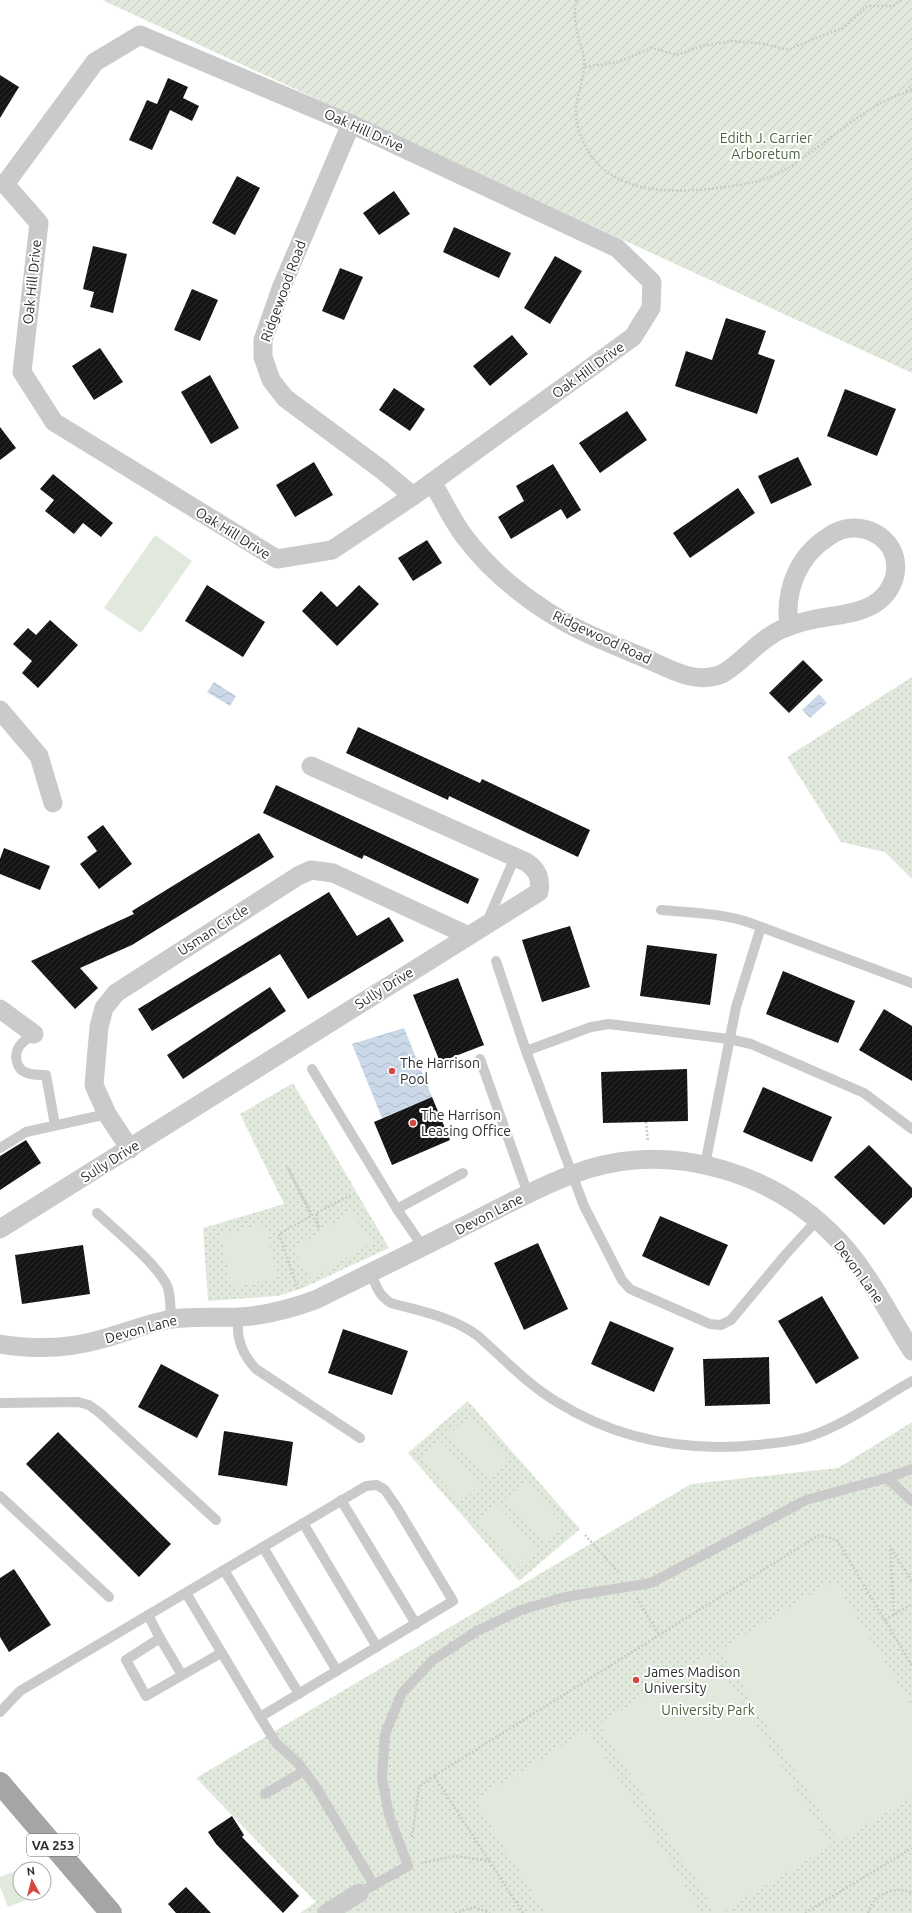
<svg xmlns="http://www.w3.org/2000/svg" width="912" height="1913" font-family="Ubuntu,sans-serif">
	<defs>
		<pattern id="park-dots" width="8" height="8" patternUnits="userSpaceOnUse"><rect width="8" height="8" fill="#e1e9dc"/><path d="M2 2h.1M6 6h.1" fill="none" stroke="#c1c8bd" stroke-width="1.8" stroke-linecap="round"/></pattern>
		<pattern id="garden-furrows" width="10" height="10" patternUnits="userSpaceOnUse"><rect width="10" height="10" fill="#e1e9dc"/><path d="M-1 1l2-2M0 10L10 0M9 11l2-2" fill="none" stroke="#c1c8bd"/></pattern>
		<pattern id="water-waves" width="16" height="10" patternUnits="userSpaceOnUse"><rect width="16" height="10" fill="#cad8e8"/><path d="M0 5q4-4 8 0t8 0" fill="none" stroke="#aebac7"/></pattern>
		<pattern id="building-hatch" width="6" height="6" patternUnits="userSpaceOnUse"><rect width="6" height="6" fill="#141414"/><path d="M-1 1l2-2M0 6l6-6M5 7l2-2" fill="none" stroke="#2e2e2e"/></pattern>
	</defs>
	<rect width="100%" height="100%" fill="#fff"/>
	<g fill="url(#park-dots)">
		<path d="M912 677V879L885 852 841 842 787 757Z"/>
		<path d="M293 1083 389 1248 303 1288 278 1296 208 1301 203 1228 284 1204 240 1114Z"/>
		<path d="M468 1401 580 1529 519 1581 408 1453Z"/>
		<path d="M912 1422V1913H300L316 1902 196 1778 691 1484 838 1468Z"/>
	</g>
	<path fill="url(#garden-furrows)" d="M102 0H912V373Z"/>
	<g fill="#e1e9dc">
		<path d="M155 535 192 561 141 633 104 608Z"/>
		<path d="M351 1212 372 1242 311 1280 293 1249Z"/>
		<path d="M265 1224 277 1278 232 1288 220 1235Z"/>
		<path d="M469 1417 508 1460 488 1478 449 1434Z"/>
		<path d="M441 1441 481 1485 460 1502 421 1458Z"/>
		<path d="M525 1481 564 1525 544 1543 505 1499Z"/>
		<path d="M498 1505 537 1549 517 1567 478 1523Z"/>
		<path d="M834 1580 912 1706V1797L839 1842 720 1650Z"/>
		<path d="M712 1654 831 1845 721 1913H716L599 1724Z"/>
		<path d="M588 1730 702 1913H545L475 1800Z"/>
		<path d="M18 1870 20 1893H27L29 1899 8 1907 0 1886V1877Z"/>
	</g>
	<g fill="url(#water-waves)">
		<path d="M214 682 236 696 230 706 207 692Z"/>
		<path d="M819 694 827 703 810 718 802 710Z"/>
		<path d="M404 1028 432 1097 382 1118 352 1044Z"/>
	</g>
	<g fill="url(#building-hatch)">
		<path d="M0 75 19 87 0 118Z"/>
		<path d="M168 78 188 87 183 98 199 106 192 121 170 110 152 150 129 140 147 100 157 104Z"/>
		<path d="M237 176 260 188 235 235 212 223Z"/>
		<path d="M394 191 410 214 379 235 363 213Z"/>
		<path d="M454 227 511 253 499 278 443 252Z"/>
		<path d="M93 246 127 254 113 313 90 307 94 292 83 289Z"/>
		<path d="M555 256 582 271 550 324 524 308Z"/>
		<path d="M340 268 363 277 344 320 322 311Z"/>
		<path d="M192 289 218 300 200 341 174 330Z"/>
		<path d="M726 318 766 331 758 354 775 360 757 414 675 386 686 351 712 360Z"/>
		<path d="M512 335 528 354 490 386 473 366Z"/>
		<path d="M100 348 123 382 94 400 72 366Z"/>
		<path d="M210 375 239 428 211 444 181 392Z"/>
		<path d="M394 388 425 409 410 431 379 410Z"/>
		<path d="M845 389 896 409 877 456 827 436Z"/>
		<path d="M627 411 647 440 600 473 579 443Z"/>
		<path d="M0 427 16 448 0 460Z"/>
		<path d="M798 457 812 485 771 504 758 476Z"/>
		<path d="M314 462 333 495 295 517 276 485Z"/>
		<path d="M553 464 581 510 567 519 561 509 511 539 498 517 524 501 516 486Z"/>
		<path d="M53 474 113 523 101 537 83 523 74 534 45 511 54 500 40 489Z"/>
		<path d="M738 488 755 513 690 558 673 533Z"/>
		<path d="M427 540 442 563 413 581 398 558Z"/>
		<path d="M207 585 265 622 243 657 185 621Z"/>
		<path d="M359 585 379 604 337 646 302 611 321 591 337 607Z"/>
		<path d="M50 620 78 645 38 688 22 673 32 661 13 644 28 628 36 635Z"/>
		<path d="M803 660 823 680 789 713 769 693Z"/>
		<path d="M358 727 480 783 482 779 590 830 578 857 449 796 448 800 346 753Z"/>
		<path d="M276 785 479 879 468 904 364 855 362 859 263 813Z"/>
		<path d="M103 825 132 864 99 889 80 864 97 851 87 837Z"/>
		<path d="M259 833 274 857 132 945 80 968 98 988 75 1009 31 961 134 914 132 911Z"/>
		<path d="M4 848 50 866 40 890 0 874V859Z"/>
		<path d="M329 892 357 936 389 917 404 941 308 999 280 954 152 1031 138 1009Z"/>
		<path d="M570 926 590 987 542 1002 522 940Z"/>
		<path d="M647 945 717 954 710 1005 640 996Z"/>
		<path d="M783 971 855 1001 838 1043 766 1014Z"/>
		<path d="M458 978 484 1045 440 1062 413 995Z"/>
		<path d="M270 987 286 1011 183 1079 167 1055Z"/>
		<path d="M884 1009 912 1026V1081L859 1050Z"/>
		<path d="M687 1069 688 1121 603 1123 601 1072Z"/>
		<path d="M763 1087 832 1117 812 1162 743 1132Z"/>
		<path d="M432 1097 450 1140 392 1165 374 1122Z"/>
		<path d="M26 1140 41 1163 0 1190V1156Z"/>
		<path d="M869 1145 912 1188V1197L884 1225 834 1177Z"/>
		<path d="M660 1216 728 1245 709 1286 642 1256Z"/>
		<path d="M538 1243 568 1309 524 1330 494 1263Z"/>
		<path d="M83 1245 90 1294 22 1304 15 1255Z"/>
		<path d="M822 1296 859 1358 816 1384 778 1321Z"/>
		<path d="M610 1321 674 1348 654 1392 591 1364Z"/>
		<path d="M343 1329 408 1351 392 1395 328 1373Z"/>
		<path d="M769 1357 770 1404 705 1406 703 1359Z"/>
		<path d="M161 1364 219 1395 197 1438 138 1407Z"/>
		<path d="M224 1431 293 1442 287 1486 218 1475Z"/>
		<path d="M58 1432 171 1544 139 1577 26 1464Z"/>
		<path d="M14 1569 51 1625 9 1652 0 1637V1578Z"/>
		<path d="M232 1816 244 1835 242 1837 299 1896 283 1913 216 1844 208 1832Z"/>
		<path d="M186 1887 211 1913H176L168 1904Z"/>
	</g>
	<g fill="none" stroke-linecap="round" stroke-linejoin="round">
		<g stroke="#cacaca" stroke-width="2.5" stroke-dasharray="2 2" stroke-linecap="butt">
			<path d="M576 0C574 12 575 24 578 36 580 45 584 53 584 62 585 85 571 101 578 127 595 190 655 194 709 189 733 186 757 184 779 173 821 151 867 100 912 91"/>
			<path d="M585 67 619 62 651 48 677 55 702 46 733 41 764 44 788 50 818 37 843 28 868 6H893L902 0"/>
			<path d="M906 91 912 84"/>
			<path d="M646 1122 648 1142"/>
			<path d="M298 1289 279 1234 311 1216 288 1168 319 1228 316 1213 351 1195"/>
			<path d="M585 1535 620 1574"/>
			<path d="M637 1598 659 1635"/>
			<path d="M894 1615 890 1546 912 1582"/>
			<path d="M885 1620 912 1604"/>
			<path d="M412 1837 419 1787 434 1776"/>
			<path d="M421 1863 455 1856 490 1861"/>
			<path d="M455 1913 474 1907 490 1913"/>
			<path d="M523 1913 434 1776 819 1535 837 1540 912 1666"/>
			<path d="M805 1913 912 1848"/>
			<path d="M868 1913C873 1894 895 1885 912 1893"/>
		</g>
		<g stroke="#cacaca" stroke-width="10">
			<path d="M661 910C695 913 729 913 761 927L912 983"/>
			<path d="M487 922 515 857"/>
			<path d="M496 961 526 1051 584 1206 622 1280 630 1289 710 1324 721 1325 731 1320 786 1254 817 1220"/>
			<path d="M34 1034C30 1037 25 1040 21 1044 13 1053 15 1069 27 1073 32 1075 40 1075 46 1075L55 1125"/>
			<path d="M526 1051 591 1027 609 1024 729 1039 751 1044 864 1093 912 1129"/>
			<path d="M480 1059 528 1194"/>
			<path d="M312 1069 397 1209 423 1247"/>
			<path d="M0 1148 26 1132 107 1114"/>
			<path d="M705 1165 736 1007 761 927"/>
			<path d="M397 1209 463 1173"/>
			<path d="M97 1213C116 1231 159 1265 168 1288 171 1299 171 1309 170 1319"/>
			<path d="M371 1273C376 1286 379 1296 391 1303 420 1311 453 1317 478 1336 503 1358 528 1385 557 1402 618 1440 686 1452 757 1445 774 1443 792 1442 808 1437 845 1425 878 1400 912 1381"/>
			<path d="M239 1317C235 1338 242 1354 256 1369L360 1438"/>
			<path d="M0 1403 78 1402 89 1405 100 1413 216 1520"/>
			<path d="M887 1478 912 1501"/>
			<path d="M0 1496 109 1597"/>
			<path d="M341 1500 416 1624"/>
			<path d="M303 1523 377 1647"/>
			<path d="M263 1547 337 1671"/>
			<path d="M224 1570 299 1694"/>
			<path d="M148 1615 160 1638"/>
			<path d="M182 1675 160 1638 126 1660 146 1696 221 1653"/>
			<path d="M0 1712 20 1691 366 1486 377 1485 385 1490 396 1506 453 1601 260 1717 186 1593"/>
			<path d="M260 1717 276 1743 299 1764 316 1787 374 1885"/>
			<path d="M265 1794 304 1771"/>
			<path d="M359 1893 408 1866 389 1815 382 1778 385 1734 402 1693 433 1660 477 1631 521 1610 565 1597 651 1583 806 1500 887 1478 912 1469"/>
		</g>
		<g stroke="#cacaca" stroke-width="19">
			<path d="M351 124 282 286 263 340V357L271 380 285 398 382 470 413 496"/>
			<path d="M0 183 5 184 39 223 22 372 54 422 277 559 332 550 413 496 633 337 651 308 652 282 617 248 351 124 140 35 95 62 5 184"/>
			<path d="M432 482C443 500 452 520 464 536 493 575 536 608 578 629 600 640 623 649 645 658 670 669 695 685 722 674 743 662 757 641 780 630 790 626 800 622 811 620 843 613 885 615 895 575 897 563 895 553 888 544 879 533 866 528 853 528 844 528 835 532 828 537 798 556 784 591 789 626"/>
			<path d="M0 710 39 756 53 803"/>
			<path d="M0 1009 34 1034"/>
			<path d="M130 1149 107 1114 94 1085 99 1027 104 1008 116 993 298 876 311 870 333 873 467 935"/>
			<path d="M0 1229 539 892C541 878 538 870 526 862L311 766"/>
			<path d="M0 1344C35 1350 68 1349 102 1339 125 1333 148 1323 172 1319 194 1316 216 1318 238 1317 264 1316 290 1309 315 1300 364 1276 413 1252 462 1227 503 1207 544 1183 588 1169 677 1142 777 1174 839 1241 869 1273 889 1315 912 1351"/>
			<path d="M327 1913 359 1893"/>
		</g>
		<path stroke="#a5a5a5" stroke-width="22" d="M0 1783 111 1913"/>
	</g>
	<g fill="#d4493f" stroke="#fff" stroke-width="1.5">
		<circle cx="392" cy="1071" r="4"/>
		<circle cx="413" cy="1123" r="4"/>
		<circle cx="636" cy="1680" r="4"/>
	</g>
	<g text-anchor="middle" stroke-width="4" stroke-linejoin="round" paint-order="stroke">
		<rect fill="#fff" stroke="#6c6c6c" stroke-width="1" x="27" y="1834" width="52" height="22" rx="3"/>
		<g font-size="13" font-weight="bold" fill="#2d2d2d">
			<text x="53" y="1850">VA 253</text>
		</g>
		<g font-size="14" fill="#2d2d2d" stroke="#fff">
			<text transform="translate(364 130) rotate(24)" y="5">Oak Hill Drive</text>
			<text transform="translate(32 282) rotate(-84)" y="5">Oak Hill Drive</text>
			<text transform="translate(283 291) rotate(-70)" y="5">Ridgewood Road</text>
			<text transform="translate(588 370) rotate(-36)" y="5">Oak Hill Drive</text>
			<text transform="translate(233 533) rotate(32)" y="5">Oak Hill Drive</text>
			<text transform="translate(602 637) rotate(25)" y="5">Ridgewood Road</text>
			<text transform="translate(213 930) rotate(-33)" y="5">Usman Circle</text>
			<text transform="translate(384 988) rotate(-32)" y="5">Sully Drive</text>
			<text transform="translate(110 1161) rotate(-32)" y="5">Sully Drive</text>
			<text transform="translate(489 1214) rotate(-27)" y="5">Devon Lane</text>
			<text transform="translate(859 1272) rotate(54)" y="5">Devon Lane</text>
			<text transform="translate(141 1329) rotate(-15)" y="5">Devon Lane</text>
		</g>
		<g font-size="14" fill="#4b643f" stroke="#fff">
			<text x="766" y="143">Edith J. Carrier<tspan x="766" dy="16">Arboretum</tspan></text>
			<text x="708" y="1715">University Park</text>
		</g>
		<g font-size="14" fill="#2d2d2d" stroke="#fff" text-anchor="start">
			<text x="400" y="1068">The Harrison<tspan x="400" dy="16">Pool</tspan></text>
			<text x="421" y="1120">The Harrison<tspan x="421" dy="16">Leasing Office</tspan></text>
			<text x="644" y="1677">James Madison<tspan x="644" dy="16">University</tspan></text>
		</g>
	</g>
	<g transform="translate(32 1881) rotate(353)"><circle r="19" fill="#ffffff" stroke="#ababab"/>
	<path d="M0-3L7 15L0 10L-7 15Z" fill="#d4493f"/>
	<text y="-6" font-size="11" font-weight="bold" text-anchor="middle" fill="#2d2d2d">N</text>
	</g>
</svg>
